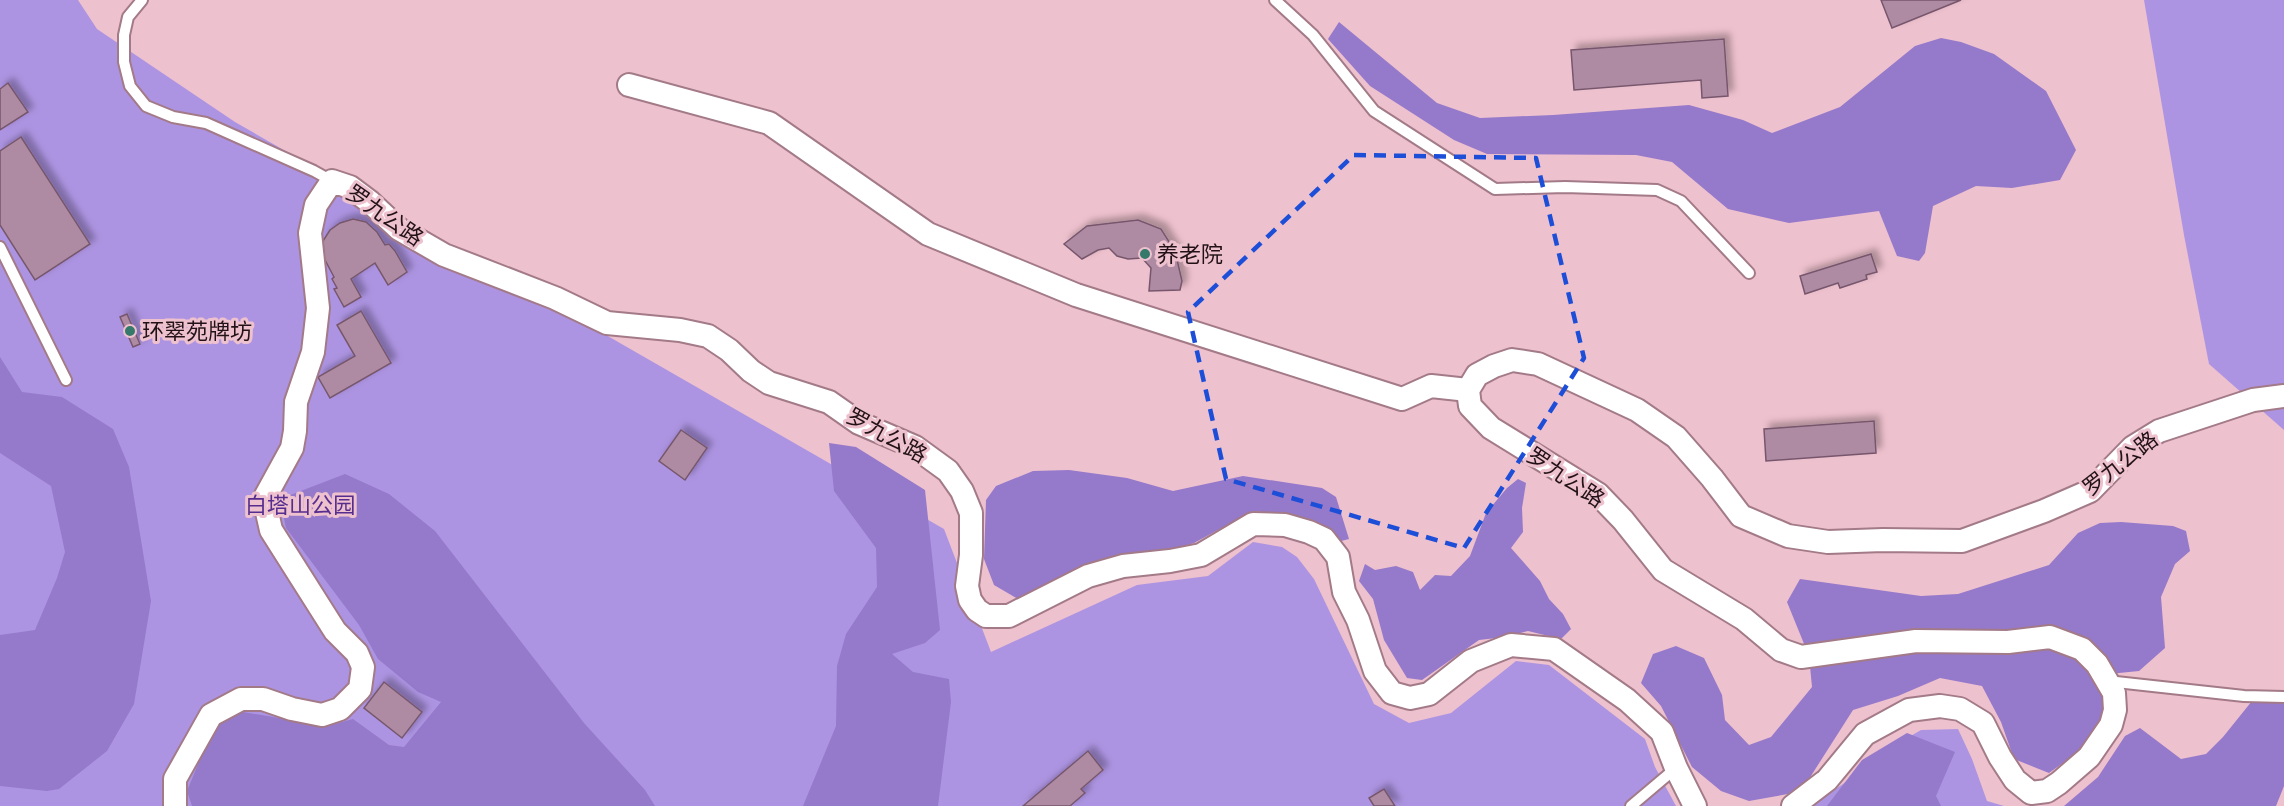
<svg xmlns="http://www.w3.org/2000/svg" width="2284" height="806" font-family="'Alegreya Sans','Noto Sans SC',sans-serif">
	<defs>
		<filter id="shadow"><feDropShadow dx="5.5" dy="-5.5" stdDeviation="3" flood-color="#0004"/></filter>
	</defs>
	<rect width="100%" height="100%" fill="#eec1ce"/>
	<g fill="#ad94e2">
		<path d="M0 0H78L97 29 235 122 944 529 991 652 1137 585 1208 576 1253 542 1282 547 1297 557 1314 579 1374 704 1409 723 1451 713 1516 661 1549 665 1645 739 1655 767 1676 806H0Z"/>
		<path d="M2144 0H2284V430L2209 364 2184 235Z"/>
		<path d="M1958 729 1972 759 1987 801 2004 806H1810L1843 784 1878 755 1921 730Z"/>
	</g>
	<g fill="#9579cb">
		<path d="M1339 22 1437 103 1480 118 1553 115 1689 105 1743 120 1772 133 1840 107 1915 46 1941 38 1961 42 1994 54 2046 91 2076 150 2060 180 2012 188 1976 186 1933 206 1925 253 1919 261 1897 256 1879 211 1789 223 1728 209 1672 162 1636 155 1487 154 1454 140 1370 86 1328 39Z"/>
		<path d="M0 357 22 392 62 397 113 429 129 467 151 601 134 704 107 751 59 789 47 791 0 786V635L35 630 57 578 65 552 51 486 0 453Z"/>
		<path d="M829 443 856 447 925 490 940 630 925 643 892 654 913 672 949 679 951 702 938 806H803L836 726 837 666 846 634 877 587 876 548 834 491Z"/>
		<path d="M1069 470 1127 478 1173 491 1243 476 1322 488 1336 497 1349 539 1337 542 1309 520 1283 514 1253 511 1194 543 1018 599 994 585 984 559 986 500 996 486 1033 471Z"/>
		<path d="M345 474 389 494 435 531 584 723 645 790 655 806H192L187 791 213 728 243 712 327 726 353 719 389 745 404 747 441 702 418 692 378 659 359 625 286 528 280 499Z"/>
		<path d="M1518 479 1526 483 1522 508 1523 532 1511 548 1540 581 1549 599 1563 614 1571 629 1561 639 1528 631 1505 637 1479 640 1422 680 1407 678 1384 640 1373 599 1359 581 1365 564 1375 570 1396 566 1413 572 1420 590 1435 575 1451 576 1470 556 1486 513 1507 488Z"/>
		<path d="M2121 522 2173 526 2186 531 2190 551 2175 564 2161 597 2165 648 2139 671 2109 674 2100 726 2074 755 2049 773 2014 759 2001 722 1982 686 1940 678 1898 696 1853 710 1809 779 1788 794 1749 801 1721 791 1692 767 1661 706 1641 683 1653 654 1676 646 1704 658 1722 695 1725 720 1749 745 1771 737 1812 687 1809 656 1787 602 1800 579 1921 596 1958 594 2049 565 2078 533 2100 523Z"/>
		<path d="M2252 701 2284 702V786L2276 806H2064L2098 777 2125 736 2140 728 2181 759 2206 754 2223 737Z"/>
		<path d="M1907 733 1955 752 1936 796 1941 806H1827L1862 760Z"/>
	</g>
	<g fill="#ae8ba2" stroke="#77576d" stroke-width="1.5" filter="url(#shadow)">
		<path d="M1881 0H1961L1892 28Z"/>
		<path d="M1724 39 1728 96 1702 98 1701 80 1574 90 1571 50Z"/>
		<path d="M8 83 28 112 0 130V89Z"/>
		<path d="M21 137 90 244 35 280 0 225V151Z"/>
		<path d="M353 219 366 222 377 232 385 245 389 244 395 251 407 272 388 285 375 263 351 279 361 297 344 307 334 289 337 288 332 279 334 277 324 258 323 241 330 230 340 223Z"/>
		<path d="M1138 220 1161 229 1175 251 1182 281 1180 290 1149 291 1151 268 1142 258 1128 259 1117 256 1109 248 1098 250 1082 259 1064 244 1087 226Z"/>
		<path d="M1871 254 1877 272 1866 275 1867 279 1840 288 1838 283 1805 294 1800 276Z"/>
		<path d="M361 311 391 363 330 398 318 377 355 356 337 325Z"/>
		<path d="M127 314 140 344 133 347 120 317Z"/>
		<path d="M1874 421 1876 453 1766 461 1764 429Z"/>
		<path d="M681 430 707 448 685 480 659 461Z"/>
		<path d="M384 682 422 712 402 738 364 708Z"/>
		<path d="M1088 751 1103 770 1081 789 1085 793 1070 806H1023Z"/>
		<path d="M1384 789 1395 806H1374L1369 798Z"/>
	</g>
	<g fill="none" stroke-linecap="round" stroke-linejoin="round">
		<g stroke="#a37a87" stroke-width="14">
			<g id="service">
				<path d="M142 0 128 17 124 35V62L130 86 146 106 173 117 206 123 314 171 332 181"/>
				<path d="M1275 0 1313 35 1374 111 1495 189 1565 187 1657 190 1681 201 1749 273"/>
				<path d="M0 247 66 380"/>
				<path d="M2107 681 2244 696 2284 697"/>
				<path d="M1631 806 1676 768"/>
			</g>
		</g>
		<g stroke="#a37a87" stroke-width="26">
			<g id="minor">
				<path d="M629 85 769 123 928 234 1076 295 1402 399 1431 386 1468 390"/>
				<path d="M175 806V779L211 715 241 699H263L292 709 322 715 340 709 360 689 363 667 357 653 335 631 271 530 264 499 292 448 295 431 296 402 313 352 318 308 310 233 316 205 332 181 350 187 370 202 399 229 444 255 555 298 607 323 680 330 708 336 729 350 751 371 769 383 829 402 859 423 915 447 948 471 962 491 971 513V555L967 586 970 600 977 610 986 616H1009L1088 576 1123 566 1170 561 1201 555 1253 524 1285 525 1309 532 1324 539 1338 557 1344 592 1358 620 1375 671 1392 693 1410 698 1429 694 1471 661 1511 645 1554 649 1627 700 1662 732 1676 768 1695 806"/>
				<path d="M1793 806 1827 780 1865 734 1909 710 1940 706 1960 709 1983 723 2000 757 2015 780 2031 793 2047 791 2059 783 2089 757 2111 725 2115 710 2114 693 2097 664 2082 649 2050 637 2008 642 1916 641 1801 657 1781 650 1744 619 1663 570 1623 520 1598 494 1491 428 1470 406 1468 390 1477 375 1494 366 1512 360 1538 364 1637 410 1676 437 1712 478 1741 516 1788 536 1828 542 1883 540 1962 541 2044 511 2090 491 2133 447 2159 431 2253 400 2284 396"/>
			</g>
		</g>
		<use href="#service" stroke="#fff" stroke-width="10"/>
		<use href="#minor" stroke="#fff" stroke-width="22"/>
	</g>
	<path fill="none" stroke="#1d4ed8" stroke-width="4.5" stroke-dasharray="12 8" stroke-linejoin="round" d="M1354 155 1536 158 1584 358 1464 548 1226 479 1188 312Z"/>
	<g fill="#35796b" stroke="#eec1ce" stroke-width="2">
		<circle cx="1145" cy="254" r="6"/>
		<circle cx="130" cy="331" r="6"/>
	</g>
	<g text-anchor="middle" stroke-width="6" stroke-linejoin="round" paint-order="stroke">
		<g font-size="22" fill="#221217" stroke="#eec1ce">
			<text transform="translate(385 215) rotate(35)" y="8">罗九公路</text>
			<text transform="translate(887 435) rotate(29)" y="8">罗九公路</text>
			<text transform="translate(2120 463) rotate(-38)" y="8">罗九公路</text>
			<text transform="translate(1566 477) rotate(34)" y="8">罗九公路</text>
		</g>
		<g font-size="22" fill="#221217" stroke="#eec1ce" text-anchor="start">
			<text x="1157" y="262">养老院</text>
			<text x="142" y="339">环翠苑牌坊</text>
		</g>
		<g font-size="22" fill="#562d8e" stroke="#eec1ce">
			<text x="300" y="513">白塔山公园</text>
		</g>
	</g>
</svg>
